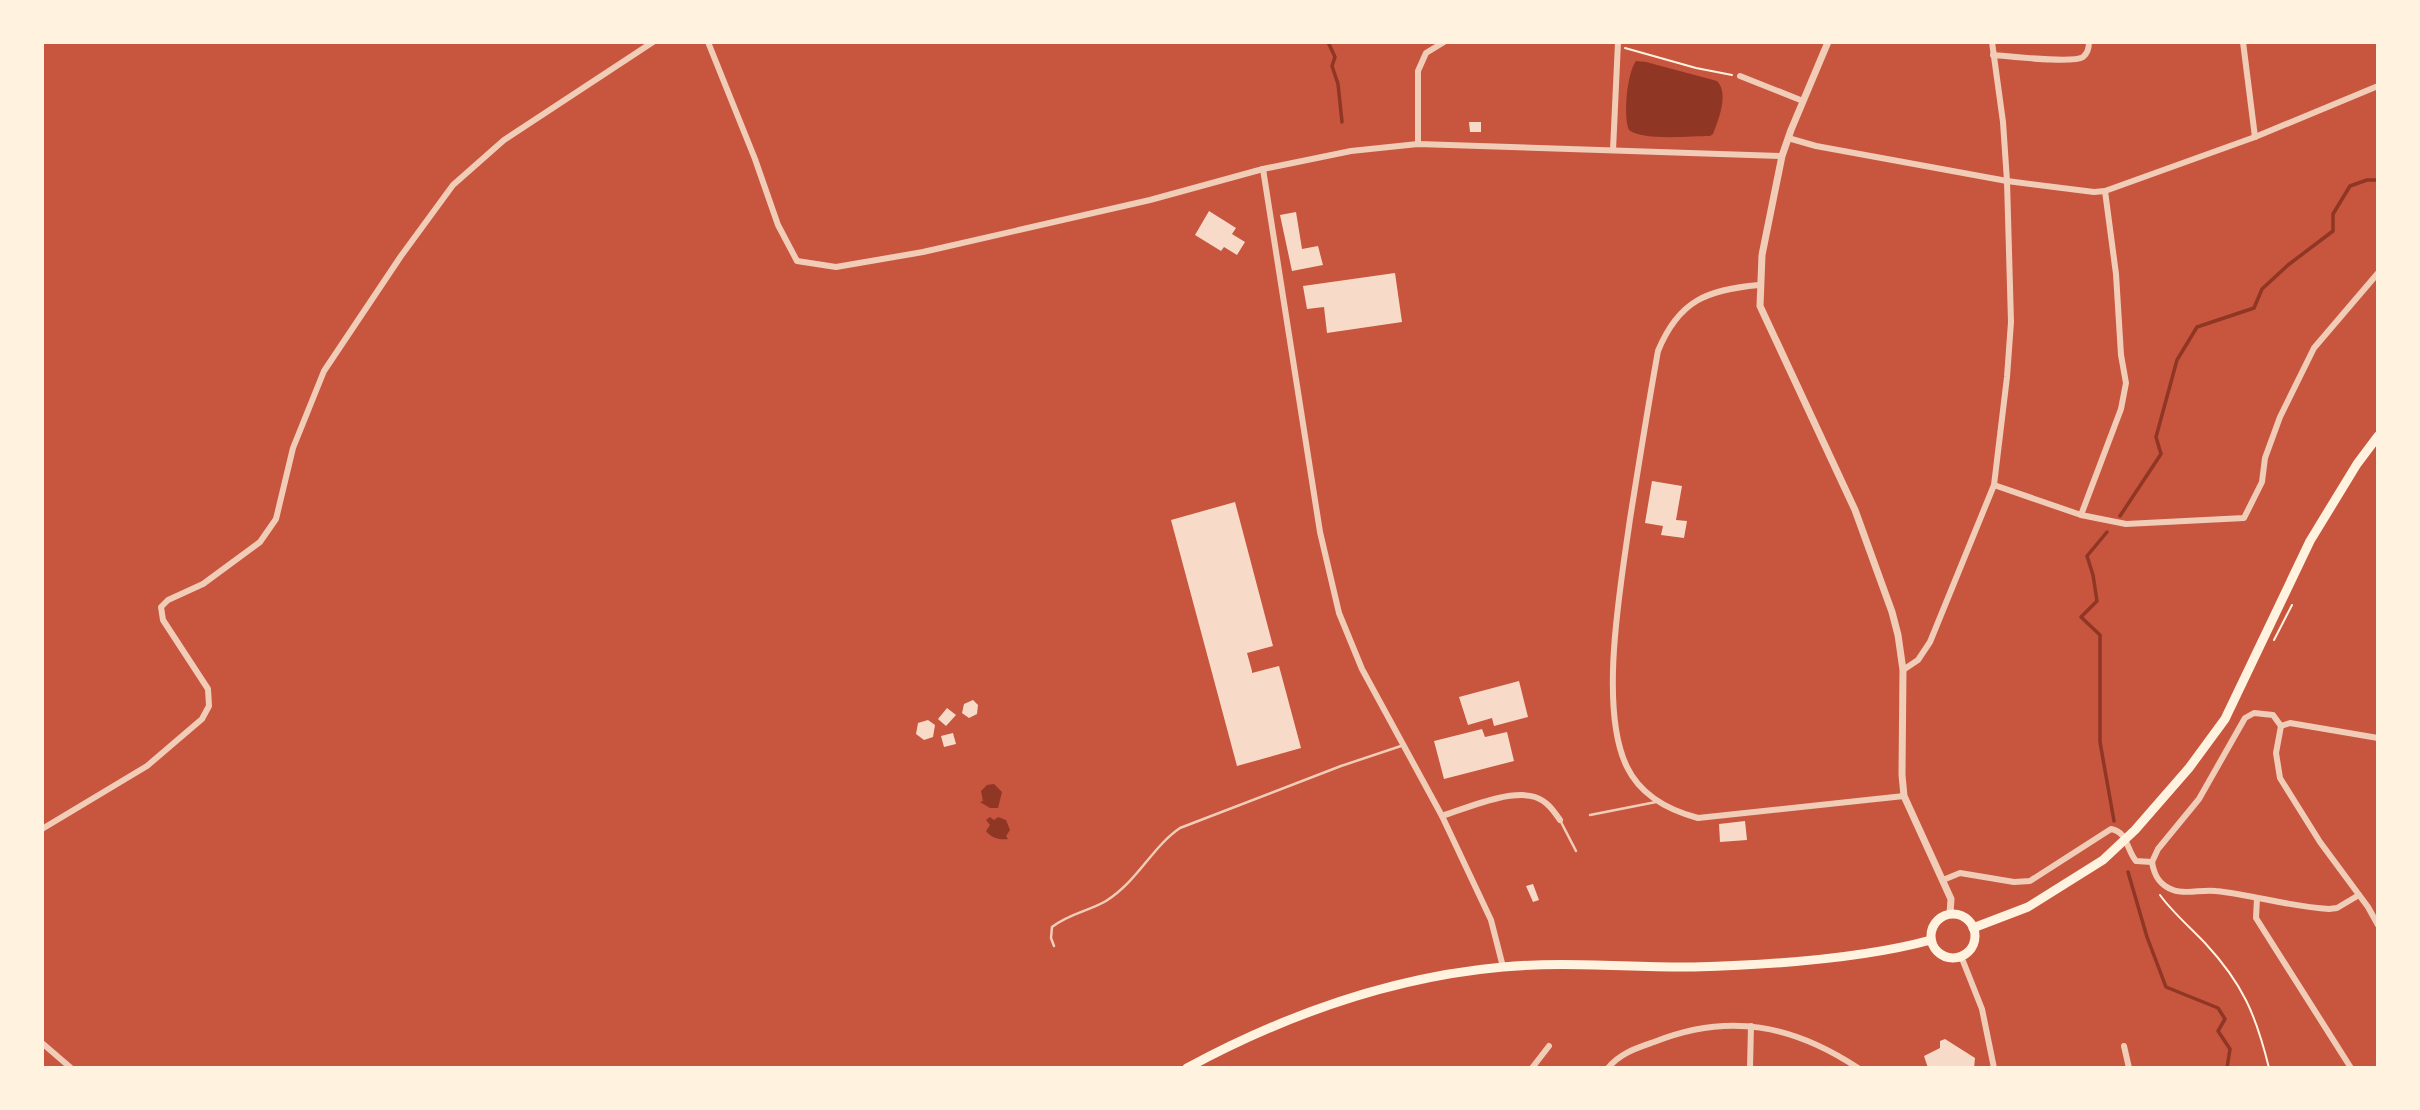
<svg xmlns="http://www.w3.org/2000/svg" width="2420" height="1110" font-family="Arial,sans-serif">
	<rect width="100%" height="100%" fill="#c8553d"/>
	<g fill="#8f3625">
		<path d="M1636 61 1646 62 1717 81C1729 93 1719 119 1713 134L1710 136C1690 136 1643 141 1629 130 1623 116 1627 73 1636 61Z"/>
		<path d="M994 784 1002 792 998 808H990L980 802 983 801 981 791 987 785Z"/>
		<path d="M990 817 994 820 998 817 1006 820 1010 830 1006 836 1008 839C1001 840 992 839 986 831L990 825 986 820Z"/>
	</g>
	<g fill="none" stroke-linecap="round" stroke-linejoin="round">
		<g stroke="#8f3625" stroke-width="3.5">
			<path d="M1328 42 1335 57 1332 66 1338 84 1342 122"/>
			<path d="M2120 516 2161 454 2156 437 2177 360 2197 327 2254 308 2262 289 2288 265 2333 231V214L2350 186 2367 180H2378"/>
			<path d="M2107 532 2087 556 2093 575 2097 601 2081 617 2100 635V742L2114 821"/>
			<path d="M2128 872 2147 937 2166 987 2218 1008 2225 1019 2218 1031 2230 1049 2227 1068"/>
		</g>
	</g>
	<g fill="#f7dbc8">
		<path d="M1469 122H1481V132H1470Z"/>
		<path d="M1209 211 1236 228 1232 234 1245 242 1237 255 1224 247 1221 251 1195 235Z"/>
		<path d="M1296 212 1302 249 1318 246 1323 265 1292 271 1280 215Z"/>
		<path d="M1395 273 1402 322 1327 333 1324 307 1307 309 1303 286Z"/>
		<path d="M1652 481 1682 486 1676 520 1687 521 1684 538 1661 535 1663 526 1645 523Z"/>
		<path d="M1235 502 1273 646 1247 653 1252 671V673L1279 666 1301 748 1237 766 1171 520Z"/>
		<path d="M1519 681 1528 717 1494 726 1492 718 1468 725 1459 697Z"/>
		<path d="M973 700 978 705 977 714 969 718 962 713 964 704Z"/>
		<path d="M947 708 956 715 946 726 938 719Z"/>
		<path d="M928 720 935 725 933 737 924 740 916 734 918 723Z"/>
		<path d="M1482 729 1485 737 1507 732 1514 761 1444 779 1434 741Z"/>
		<path d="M953 733 956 744 944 747 941 736Z"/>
		<path d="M1745 821 1747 840 1720 842 1719 824Z"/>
		<path d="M1533 884 1539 900 1533 902 1526 886Z"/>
		<path d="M1945 1039 1975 1058 1974 1068H1928L1924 1056 1940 1048V1041Z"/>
	</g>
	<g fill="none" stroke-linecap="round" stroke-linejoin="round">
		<g stroke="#fff3e0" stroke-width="2">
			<path d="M1625 48 1696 68 1732 75"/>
			<path d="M2274 640 2292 605"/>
			<path d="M2160 895C2172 912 2190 927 2205 943 2243 984 2256 1015 2269 1068"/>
		</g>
		<g stroke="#f1ccb7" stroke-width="2.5">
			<path d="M1590 815 1656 802"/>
			<path d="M1560 820 1576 851"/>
			<path d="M1054 946 1051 938 1052 927C1068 914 1089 911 1106 901 1137 882 1152 847 1180 828L1341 766 1401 746"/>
		</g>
		<g stroke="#f1ccb7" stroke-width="6">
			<path d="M708 42 755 159 778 225 797 261 836 267 923 252 1150 200 1263 169 1351 151 1418 144 1782 156"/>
			<path d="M2243 42 2255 137"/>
			<path d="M1993 55C2009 56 2072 64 2083 57 2088 53 2089 47 2089 42"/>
			<path d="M1740 76 1803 101"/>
			<path d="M1788 138 1816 146 2007 181 2094 192 2105 191 2255 137 2378 86"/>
			<path d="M1418 144V71L1426 53 1444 42"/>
			<path d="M1613 150 1618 42"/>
			<path d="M1263 169 1320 532 1339 613 1362 669 1442 816 1491 920 1503 967"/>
			<path d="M1759 285C1707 290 1679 300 1658 351 1648 406 1639 463 1630 519 1621 584 1598 708 1627 767 1641 796 1668 810 1698 818L1904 796"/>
			<path d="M1994 485 2081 515 2126 524 2244 518 2262 482 2265 458 2280 417 2314 348 2378 273"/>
			<path d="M2081 515 2121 409 2126 383 2121 355 2116 274 2105 191"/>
			<path d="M1903 670 1918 660 1930 642 1994 485 2007 377 2011 322 2007 181 2003 122 1992 42"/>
			<path d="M2281 726 2276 753 2280 778 2320 842 2368 907 2378 925"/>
			<path d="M1442 816C1466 808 1511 789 1535 797 1547 801 1553 810 1560 820"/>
			<path d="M42 829 147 766 202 719 209 706 208 689 163 620 161 607 168 600 203 584 260 542 276 519 293 448 324 371 401 256 453 185 504 140 653 42"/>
			<path d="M2152 862 2158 849 2199 799 2245 718 2254 713 2273 715 2281 726 2290 723 2378 738"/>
			<path d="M2152 862C2154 875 2159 885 2173 890 2186 895 2202 889 2216 891 2254 895 2291 907 2329 909L2337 908 2359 895"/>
			<path d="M1943 880 1960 873 2014 882 2030 881 2111 829C2128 832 2126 849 2136 861L2152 862"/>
			<path d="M2257 898 2256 918 2351 1068"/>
			<path d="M1961 956 1982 1009 1994 1068"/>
			<path d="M42 1043 71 1068"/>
			<path d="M2124 1046 2129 1068"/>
			<path d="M1532 1068 1549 1046"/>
			<path d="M1608 1068C1620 1053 1637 1048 1654 1042 1729 1012 1793 1025 1858 1068"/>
			<path d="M1750 1068 1751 1026"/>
		</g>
		<path stroke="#f1ccb7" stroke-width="7" d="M1828 42 1791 130 1782 156 1762 255 1760 306 1855 510 1892 612 1898 635 1903 670 1902 775 1904 796 1951 899 1950 914"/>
		<g stroke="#fff3e0" stroke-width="9">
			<circle cx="1953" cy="936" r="22"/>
			<path d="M1973 928 2028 907 2103 860 2135 830 2189 768 2225 719 2310 541 2357 464 2378 436"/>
			<path d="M1187 1068C1285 1015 1391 977 1503 967 1567 961 1631 968 1694 967 1768 965 1861 959 1931 940"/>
		</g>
	</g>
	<rect width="2420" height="1110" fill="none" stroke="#fff3e0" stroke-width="88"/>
</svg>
